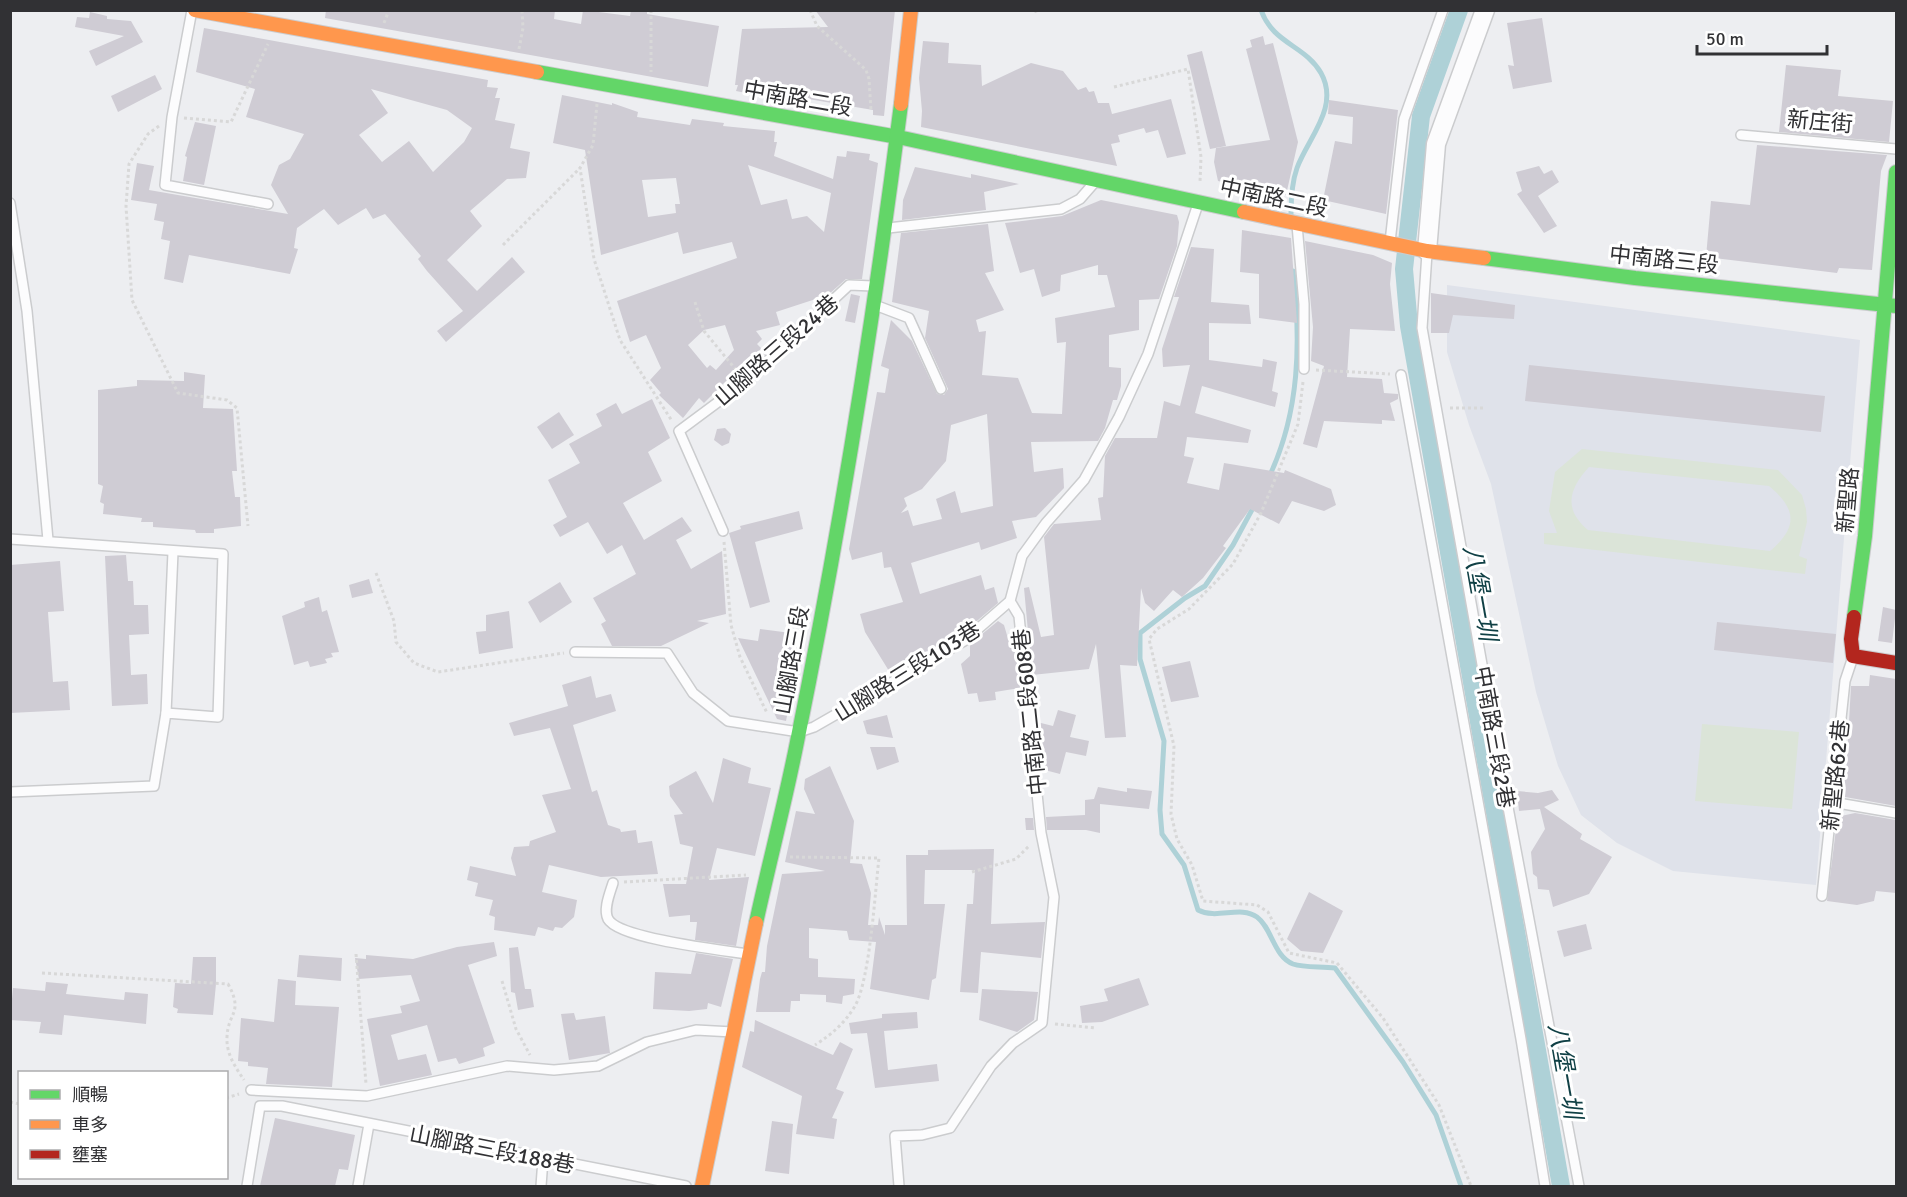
<svg xmlns="http://www.w3.org/2000/svg" width="1907" height="1197" font-family="Signika,'Noto Sans TC',sans-serif">
	<rect width="100%" height="100%" fill="#edeef1"/>
	<path fill="#dfe2ea" d="M1447 285 1860 340 1816 885 1673 871 1617 843 1581 815 1558 766 1536 692 1491 484 1469 425 1447 352Z"/>
	<g fill="#dbe4d8" fill-rule="evenodd">
		<path d="M1582 449 1778 470 1802 495 1806 509 1807 522 1799 556 1807 559 1805 574 1544 544V533H1557L1549 511 1555 472ZM1589 467 1769 486C1798 510 1797 528 1770 551L1588 530C1562 508 1570 488 1589 467Z"/>
		<path d="M1702 724 1799 732 1792 809 1695 801Z"/>
	</g>
	<g fill="none" stroke-linecap="round" stroke-linejoin="round">
		<g stroke="#aed1d7" stroke-width="5">
			<path d="M1261 10C1273 44 1305 45 1321 73 1340 107 1308 138 1297 168 1292 182 1291 199 1291 214"/>
			<path d="M1269 477C1300 412 1301 341 1293 271"/>
			<path d="M1254 506 1233 545 1205 586 1185 598 1140 633V659L1164 741 1160 810 1162 834 1184 865 1198 910C1217 920 1240 905 1257 917 1272 928 1274 957 1293 964 1305 968 1322 966 1335 968L1403 1062 1436 1115 1461 1186"/>
		</g>
		<path stroke="#aed1d7" stroke-width="18" d="M1459 10 1421 116 1404 269 1409 326 1561 1186"/>
	</g>
	<g fill="#cfccd4" fill-rule="evenodd">
		<path d="M326 10H555L554 19 581 24 583 10 630 16 631 10H647V14L719 26 708 87 325 18Z"/>
		<path d="M815 10H895L884 116 873 115V110L767 92V97L736 91 738 85H735L742 29 828 27Z"/>
		<path d="M90 12 107 16V19L131 21 143 42 96 66 89 51 124 36 75 27 77 17 89 18Z"/>
		<path d="M1542 18 1552 82 1513 89 1508 65 1514 66 1507 23Z"/>
		<path d="M204 28 488 80 487 87 498 88 495 98H500L495 120 515 124 510 148 530 152 526 178 507 179 470 211 482 226 447 260 477 291 512 257 525 272 446 342 437 331 463 311 427 271 418 259 421 256 385 214 373 219 366 208 338 225 324 209 297 228 294 248 298 249 290 274 189 255 183 283 164 279 170 241 161 239 164 222 154 220 157 204 131 200 137 163 154 166 149 190 288 214 271 185 279 165 290 159 304 134 246 117 255 89 196 72ZM371 89 447 110 472 128 464 142 433 172 409 141 382 162 359 135 388 113Z"/>
		<path d="M1263 36 1265 45 1273 43 1298 142 1286 195 1218 181 1214 162 1216 148 1270 140 1246 49 1252 47 1250 40Z"/>
		<path d="M923 41 949 43 948 63 981 65 982 86 1031 63 1063 71 1078 90 1086 87 1089 92 1094 91 1098 103H1109L1112 114 1171 99 1186 154 1167 158 1158 130 1146 133 1144 128 1118 135 1120 142 1111 144 1117 166 921 127 922 111 919 78Z"/>
		<path d="M1202 51 1226 146 1210 149 1187 55Z"/>
		<path d="M1786 65 1841 70 1838 96 1893 101 1889 142 1779 132Z"/>
		<path d="M155 75 162 89 118 112 111 96Z"/>
		<path d="M562 95 612 105V103L638 112 637 117 690 125 692 119 724 123 723 126 775 131 774 142H777L774 156 833 179 837 156 846 157 847 151 870 154 869 160 878 163 862 279H846L828 295 776 312 780 325 756 331 762 339 757 344 766 353 745 373 739 368 704 403 699 398 683 418 659 395 661 393 650 380 661 368 646 335 630 342 617 301 737 258 732 242 683 254 678 232 601 255 585 150 553 143ZM748 165 831 193 824 232 807 216 792 219 787 199 761 205ZM676 178 680 204H675L676 213 648 217 642 180ZM725 325 734 350 716 370 710 365 707 368 688 345 704 330Z"/>
		<path d="M1329 100 1398 110 1386 214 1323 200 1335 141 1352 144 1353 117 1328 114Z"/>
		<path d="M195 122 216 126 204 185 183 181 187 157 185 156Z"/>
		<path d="M1757 145 1887 155 1881 171 1872 270 1839 268 1837 273 1706 257 1711 201 1750 205Z"/>
		<path d="M1539 166 1544 174 1552 170 1559 182 1538 196 1557 226 1544 233 1517 194 1522 191 1516 172Z"/>
		<path d="M915 167 971 178V174L1019 184 984 192 986 210 902 220 903 200Z"/>
		<path d="M1101 200 1177 215 1179 222 1177 246 1159 299 1139 300V330L1109 335V367L1121 368V386L1117 400H1113L1105 428 1098 441 1031 442 1034 472 1063 468 1064 488 1036 517 1012 521 1017 538 981 550 979 542 911 563 920 594 981 575 985 590 994 587 998 603 971 626 907 663 889 671 865 632 860 614 903 602 891 567 884 568 882 552 852 560 849 549 877 392 885 393 889 369 881 366 891 320 912 341 937 394 944 395 948 389 925 338 929 311 892 302 901 233 988 224 994 271 985 273 1004 310 976 320 979 332 986 331 982 375 1018 378 1032 413 1062 414 1066 342 1057 343 1055 318 1115 307 1107 275H1098V265L1061 275 1060 291 1042 297 1034 269 1020 273 1005 223 1062 216ZM987 414 993 506 961 513 955 491 936 499 942 519 913 526 908 510 901 513 907 506 904 498 922 489 946 461 951 425Z"/>
		<path d="M1242 230 1291 238 1297 323 1259 318V274L1240 272Z"/>
		<path d="M1305 241 1373 255 1392 263 1390 284 1395 331 1350 329 1347 377 1382 379 1384 393 1398 394V399L1390 403 1395 421 1382 420V424L1324 421 1317 448 1303 444 1324 366 1311 361 1313 327Z"/>
		<path d="M1191 247 1214 249 1211 302 1249 305 1251 324 1209 323V360L1262 367 1263 359 1277 362 1272 391 1278 393 1275 407 1202 386 1195 413 1251 430 1248 443 1187 437 1184 456 1194 458 1187 483 1219 490 1224 463 1284 473 1285 470 1331 489 1336 505 1324 511 1292 501 1279 524 1250 509 1223 546 1226 548 1203 578 1182 597 1173 590 1154 611 1145 603 1141 588 1137 666 1120 665 1126 737 1105 738 1096 644 1089 669 1032 675 1024 588 1029 587 1041 637 1054 635 1044 537 1054 524 1101 520 1098 498 1103 497 1105 456 1115 438H1157L1164 401 1180 406 1190 365 1163 367 1162 349 1179 297H1174Z"/>
		<path d="M1431 293 1515 305 1514 319 1453 315 1449 333H1431Z"/>
		<path d="M851 294 860 296 855 323 845 321Z"/>
		<path d="M1529 365 1825 396 1821 432 1525 401Z"/>
		<path d="M184 372 205 375 203 408 233 409 237 471H232L235 497H240L241 526 214 529V533H196L195 530 153 527V522H141L142 518 103 514 104 504 100 502 103 486 98 484V390L137 386V380L184 381Z"/>
		<path d="M652 399 670 438 648 452 662 481 623 503 644 540 682 517 692 531 676 540 691 569 722 551 726 614 697 621 709 623 661 646H612L601 624 606 621 593 598 636 574 622 545 607 554 588 522 560 537 553 525 567 517 548 480 580 463 569 444 602 426 596 414 616 403 622 414Z"/>
		<path d="M559 412 574 435 552 449 537 427Z"/>
		<path d="M725 428 731 434 729 443 722 446 714 440 717 429Z"/>
		<path d="M799 511 803 529 755 542 770 602 750 608 729 533 741 529 740 526Z"/>
		<path d="M126 555 128 581H133L134 605H148L149 634 129 635 131 675 147 674 148 704 112 706 105 556Z"/>
		<path d="M60 561 64 611 48 612 53 682 68 681 70 710 10 713V565Z"/>
		<path d="M369 579 373 593 352 598 349 585Z"/>
		<path d="M560 582 572 602 540 623 528 602Z"/>
		<path d="M319 597 322 612 327 610 339 652 331 653 333 657 325 659 327 663 310 667 308 661 294 665 282 616 305 607 304 602Z"/>
		<path d="M1883 607 1896 610 1892 643 1878 641Z"/>
		<path d="M509 611 513 648 479 654 476 632 486 631V615Z"/>
		<path d="M998 621 1004 625 1009 642 1014 632 1020 688 995 692 996 700 979 702 977 693 968 694 961 664 970 656V644Z"/>
		<path d="M1717 622 1836 634 1833 663 1714 650Z"/>
		<path d="M760 629 791 633 788 647 800 648 786 721 777 719 738 638 758 641Z"/>
		<path d="M1190 661 1199 697 1171 702 1162 667Z"/>
		<path d="M1870 675 1896 679V806L1845 797 1841 791 1843 774 1846 775 1851 686H1869Z"/>
		<path d="M591 676 596 698 611 694 616 711 573 725 592 792 597 790 608 825 620 829 621 832 636 830 638 843 652 841 658 874 601 877 549 865 542 892 577 900 574 917 562 928 555 927 553 931 538 927 535 936 494 930 495 917 489 915 493 900 475 896 478 883 467 880 470 866 516 876 511 858 514 847 529 846 530 841 556 832 542 795 571 789 550 728 514 736 509 723 568 706 562 685Z"/>
		<path d="M1058 710 1076 715 1070 737 1089 741 1086 756 1066 752 1060 774 1041 769 1037 722 1053 726Z"/>
		<path d="M887 715 893 738 867 734 863 721Z"/>
		<path d="M870 747H895L899 762 877 770Z"/>
		<path d="M723 758 751 768 748 783 771 788 755 856 717 848 709 880 749 877 736 946 695 940 697 922H690V915L669 917 663 884H686L693 847 680 844 674 815 683 814 670 796 669 786 696 771 713 803Z"/>
		<path d="M830 766 854 821 850 863 862 864 871 893 868 925H878L879 917 885 935V925H907L906 855H928V850L994 849 991 924 1045 922 1041 958 981 952 978 993 960 992 967 904H973L975 870H925L924 904H945L936 978 932 980 929 1000 870 989 876 942 849 940 847 931 809 928V958L818 959V977L855 979 854 994 843 996 842 1004 826 1002V995L800 994V1001H791L790 1012H756L760 979 762 972H765L767 946 782 874 825 871 785 862 796 811 815 814 804 789 805 779Z"/>
		<path d="M1098 787 1127 792V788L1152 791 1149 809 1100 804V833L1086 830H1047L1046 817 1085 815V800L1094 799Z"/>
		<path d="M1552 790 1559 800 1544 807 1582 834 1580 839 1612 857 1589 894 1553 907 1549 890 1538 889 1537 877 1533 874 1531 852 1545 829 1540 809 1519 811 1517 791 1538 793Z"/>
		<path d="M1855 813 1896 820V893L1876 891 1874 901 1857 905 1827 901 1837 821 1841 816Z"/>
		<path d="M1025 818H1033L1034 830H1026Z"/>
		<path d="M1309 892 1343 911 1323 953 1301 951 1287 939Z"/>
		<path d="M1586 924 1592 949 1564 957 1557 931Z"/>
		<path d="M494 942 497 956 468 965 495 1043 483 1048 485 1056 459 1064 456 1058 438 1062 427 1025 391 1035 398 1060 426 1054 432 1075 380 1086 367 1019 402 1013 400 1006 420 1001 411 975 359 979 355 958 366 959V955L413 959 457 947Z"/>
		<path d="M518 947 525 989H531L534 1007 518 1010 515 993 511 992 509 948Z"/>
		<path d="M696 953 733 959 721 1007 708 1003 707 1009 689 1011 653 1009 655 972 691 974Z"/>
		<path d="M299 955 342 958 341 981 297 977Z"/>
		<path d="M193 957H216V984L213 1015 177 1013 178 1009 173 1007 175 983 191 984Z"/>
		<path d="M1139 978 1149 1005 1102 1022 1082 1023 1080 1006 1108 1001 1104 989Z"/>
		<path d="M278 979 296 981 295 1005 339 1007 332 1087 266 1084 268 1068 248 1066V1062L238 1061 241 1018 274 1022Z"/>
		<path d="M46 982 68 984 66 994 124 1000 125 992 148 994 146 1024 64 1015 62 1035 39 1033 41 1022 10 1020 13 988 45 991Z"/>
		<path d="M982 989 1038 992 1034 1020 1017 1032 979 1020Z"/>
		<path d="M917 1012 918 1028 884 1031 888 1070 937 1064 939 1081 875 1088 867 1033 851 1034 849 1023 882 1018V1014Z"/>
		<path d="M574 1013 576 1020 605 1016 610 1053 569 1060 561 1014Z"/>
		<path d="M755 1020 833 1055 840 1042 853 1049 836 1089 844 1092 832 1118 837 1119 834 1139 796 1134 802 1096 742 1067 750 1031 754 1032Z"/>
		<path d="M275 1118 355 1135 348 1170 339 1169 335 1186H260Z"/>
		<path d="M772 1121 793 1124 789 1174 765 1171Z"/>
	</g>
	<g fill="none" stroke-linecap="round" stroke-linejoin="round">
		<g stroke="#cbccce" stroke-width="12">
			<g id="lane">
				<path d="M192 10 172 117 165 185 268 204"/>
				<path d="M1741 135 1896 149"/>
				<path d="M10 203 27 311 48 540"/>
				<path d="M1297 225 1304 304V369"/>
				<path d="M888 228 1061 209 1080 199 1094 183"/>
				<path d="M1390 242 1404 119 1443 10"/>
				<path d="M1427 253 1422 328 1498 754 1579 1186"/>
				<path d="M875 305 909 318 941 389"/>
				<path d="M1401 375 1521 1039 1545 1186"/>
				<path d="M723 531 679 431 745 382 849 285 873 286"/>
				<path d="M10 539 223 554 218 717 166 713 154 786 10 792"/>
				<path d="M575 652 667 653 693 693 728 721 799 732 814 727 964 641 1010 601"/>
				<path d="M166 713 173 552"/>
				<path d="M1832 802 1896 813"/>
				<path d="M613 883C610 893 603 909 608 919 619 939 722 950 748 954"/>
				<path d="M1822 896 1845 681 1853 657"/>
				<path d="M251 1090 367 1096 507 1066 554 1070 598 1066 647 1042 696 1030 733 1032"/>
				<path d="M247 1186 260 1106H282L686 1186"/>
				<path d="M358 1186 369 1124"/>
				<path d="M541 1186 543 1159"/>
				<path d="M899 1186 895 1136 922 1135 950 1128 991 1066 1013 1043 1042 1023 1054 897 1041 833 1019 616 1010 601 1022 556 1046 523 1084 480 1119 417 1148 354 1198 204"/>
			</g>
		</g>
		<g stroke="#cbccce" stroke-width="21">
			<path id="street" d="M1427 251 1436 144 1485 10"/>
		</g>
		<g stroke="#cbccce" stroke-width="16">
			<g id="fast">
				<path d="M537 72 898 137 1244 212"/>
				<path d="M1484 258 1635 278 1896 306"/>
				<path d="M1854 617 1865 536 1896 172"/>
				<path d="M756 923C769 863 785 803 797 742 840 531 874 318 901 104"/>
			</g>
		</g>
		<g stroke="#cbccce" stroke-width="16">
			<g id="slow">
				<path d="M195 10 537 72"/>
				<path d="M901 104 911 10"/>
				<path d="M1244 212 1427 251 1484 258"/>
				<path d="M702 1186 756 923"/>
			</g>
		</g>
		<g stroke="#cbccce" stroke-width="16">
			<path id="jam" d="M1854 617 1851 639 1853 656 1896 663"/>
		</g>
		<g stroke="#d8d8d8" stroke-width="3" stroke-dasharray="3 3" stroke-linecap="butt">
			<path d="M651 10V72"/>
			<path d="M810 10 817 26 866 70 869 79 871 111"/>
			<path d="M1035 10 1037 14"/>
			<path d="M384 23 389 10"/>
			<path d="M519 49 523 28 522 10"/>
			<path d="M1114 87 1188 69 1201 157 1200 182"/>
			<path d="M597 104 593 145 580 168 594 259 620 340 672 421"/>
			<path d="M184 118 231 122 268 44"/>
			<path d="M159 126 148 134 129 164 126 206 132 300 178 393 227 400 237 408 248 526"/>
			<path d="M503 245 580 168"/>
			<path d="M695 302 704 331 737 371"/>
			<path d="M1316 370 1390 374"/>
			<path d="M1303 382 1298 424 1261 513 1233 564 1189 609 1157 629 1149 639 1174 746 1171 814 1177 839 1192 865 1203 901 1257 905 1268 912 1289 953 1337 963 1383 1018 1439 1105 1471 1186"/>
			<path d="M1450 408H1486"/>
			<path d="M724 542 731 625 740 657 767 713"/>
			<path d="M376 573 394 621 396 642 414 663 438 672 564 653"/>
			<path d="M790 857 879 858C875 892 870 979 855 1006 844 1024 832 1034 815 1045"/>
			<path d="M972 872 1016 859 1030 845"/>
			<path d="M624 882 746 875"/>
			<path d="M356 954 366 1084"/>
			<path d="M42 973 228 984C244 1013 228 1012 227 1037 226 1054 236 1068 244 1080"/>
			<path d="M502 981 516 1029 530 1055"/>
			<path d="M1055 1024 1096 1028"/>
			<path d="M226 1098 239 1094"/>
			<path d="M10 1102 20 1104"/>
		</g>
		<use href="#lane" stroke="#fcfcfd" stroke-width="9"/>
		<use href="#street" stroke="#fcfcfd" stroke-width="18"/>
		<use href="#fast" stroke="#63d668" stroke-width="14"/>
		<use href="#slow" stroke="#ff974d" stroke-width="14"/>
		<use href="#jam" stroke="#b3261e" stroke-width="14"/>
	</g>
	<g text-anchor="middle" stroke-width="6" stroke-linejoin="round" paint-order="stroke">
		<g font-size="22" fill="#313134" stroke="#fff">
			<text transform="translate(798 98) rotate(10)" y="8">中南路二段</text>
			<text transform="translate(1820 121) rotate(5)" y="8">新庄街</text>
			<text transform="translate(1274 197) rotate(12)" y="8">中南路二段</text>
			<text transform="translate(1664 259) rotate(6)" y="8">中南路三段</text>
			<text transform="translate(776 350) rotate(-41)" y="8">山腳路三段24巷</text>
			<text transform="translate(1847 500) rotate(-85)" y="8">新聖路</text>
			<text transform="translate(791 660) rotate(-80)" y="8">山腳路三段</text>
			<text transform="translate(907 671) rotate(-32)" y="8">山腳路三段103巷</text>
			<text transform="translate(1029 712) rotate(-96)" y="8">中南路二段608巷</text>
			<text transform="translate(1495 737) rotate(80)" y="8">中南路三段2巷</text>
			<text transform="translate(1835 775) rotate(-84)" y="8">新聖路62巷</text>
			<text transform="translate(492 1149) rotate(11)" y="8">山腳路三段188巷</text>
		</g>
		<g font-size="24" font-style="italic" fill="#104045" stroke="#fff">
			<text transform="translate(1480 593) rotate(80)" y="8">八堡一圳</text>
			<text transform="translate(1565 1071) rotate(80)" y="8">八堡一圳</text>
		</g>
	</g>
	<rect width="1907" height="1197" fill="none" stroke="#313134" stroke-width="24"/>
	<rect x="18" y="1071" width="210" height="108" fill="#ffffff" stroke="#adadae" stroke-width="1.5"/>
	<rect x="30" y="1090" width="30" height="9" fill="#63d668" stroke="#adadae" stroke-width="1.5"/>
	<text x="72" y="1101" font-size="18" fill="#313134">順暢</text>
	<rect x="30" y="1120" width="30" height="9" fill="#ff974d" stroke="#adadae" stroke-width="1.5"/>
	<text x="72" y="1131" font-size="18" fill="#313134">車多</text>
	<rect x="30" y="1150" width="30" height="9" fill="#b3261e" stroke="#adadae" stroke-width="1.5"/>
	<text x="72" y="1161" font-size="18" fill="#313134">壅塞</text>
	<path d="M1697 45v9h130v-9" fill="none" stroke="#313134" stroke-width="3"/>
	<text x="1706" y="45" font-size="18" fill="#313134" stroke="#ffffff" stroke-width="4.5" paint-order="stroke">50 m</text>
</svg>
